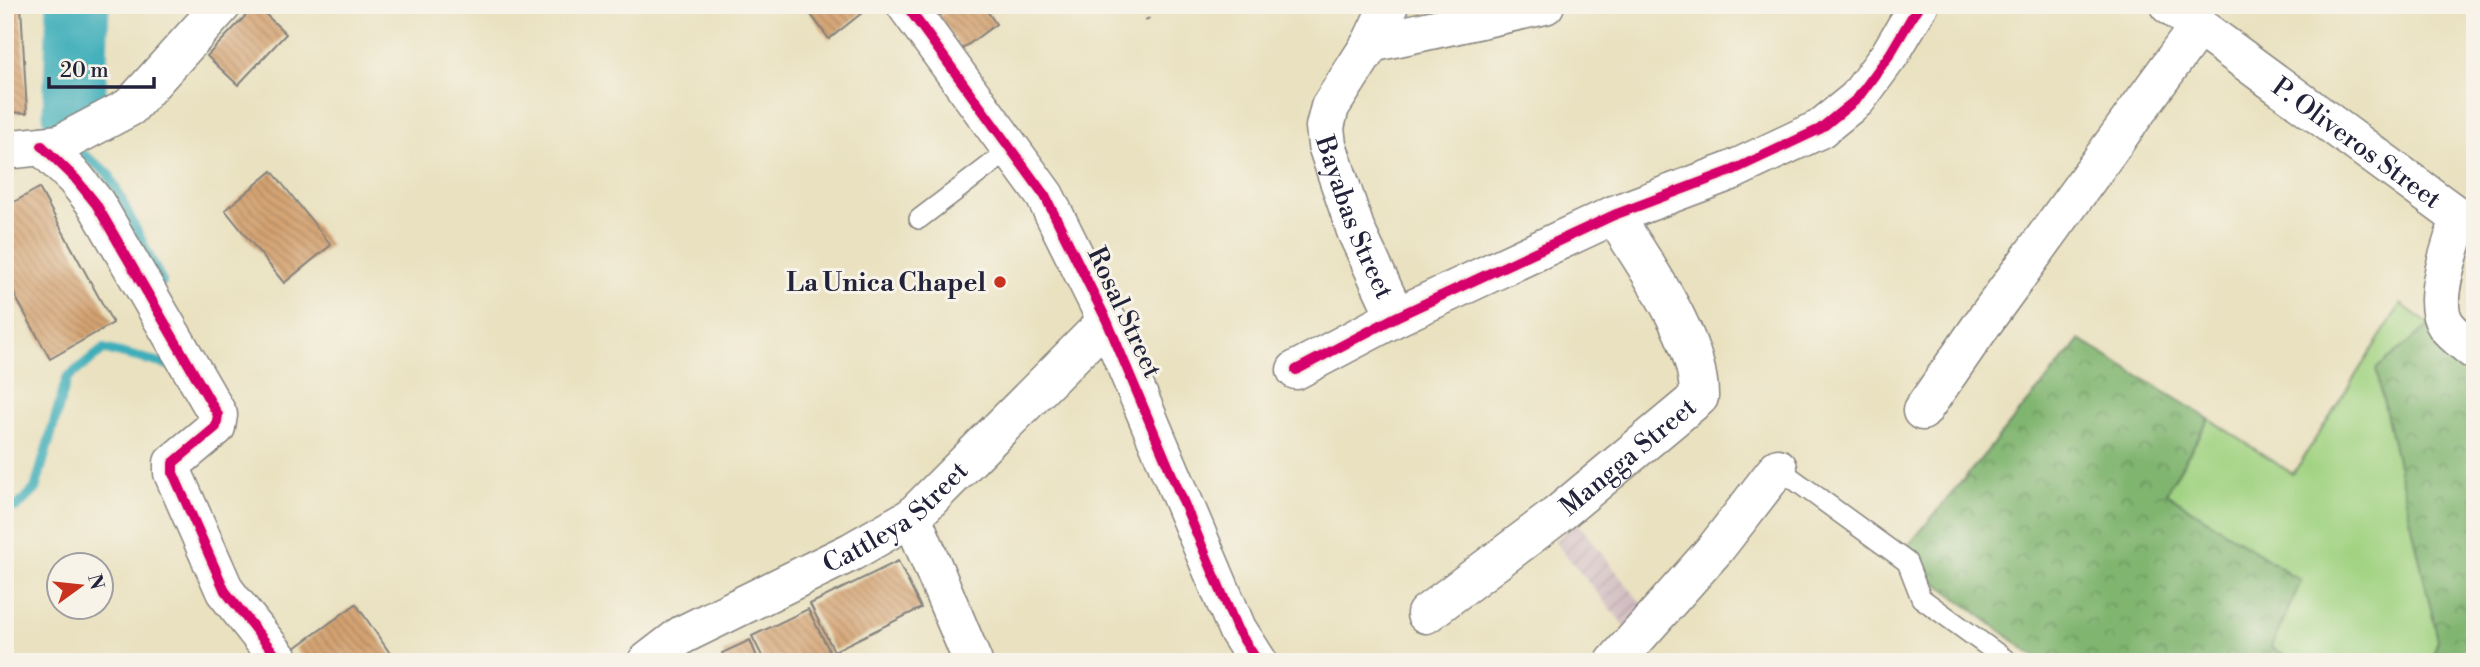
<svg xmlns="http://www.w3.org/2000/svg" width="2480" height="667" font-family="'Libre Bodoni',serif">
	<defs>
		<pattern id="industrial-furrows" width="10" height="10" patternUnits="userSpaceOnUse" patternTransform="scale(1.75)"><rect width="10" height="10" fill="#d2bec2"/><path d="M-1 1l2-2M0 10L10 0M9 11l2-2" fill="none" stroke="#b4a3a8"/></pattern>
		<pattern id="forest-crowns" width="20" height="18" patternUnits="userSpaceOnUse" patternTransform="scale(1.75)"><rect width="20" height="18" fill="#80b570"/><path d="M2 6a3 3 0 1 1 6 0M12 15a3 3 0 1 1 6 0" fill="none" stroke="#68935d"/></pattern>
		<pattern id="building-back-hatch" width="6" height="6" patternUnits="userSpaceOnUse" patternTransform="scale(1.75)"><rect width="6" height="6" fill="#d4a271"/><path d="M-1 5l2 2M0 0l6 6M5-1l2 2" fill="none" stroke="#ac845e"/></pattern>
	</defs>
	<rect width="100%" height="100%" fill="#f7f3e8"/>
	<filter id="ink" filterUnits="userSpaceOnUse"><feTurbulence type="fractalNoise" baseFrequency=".0143" numOctaves="2"/><feDisplacementMap in="SourceGraphic" scale="14" xChannelSelector="R" yChannelSelector="G"/><feConvolveMatrix kernelMatrix="1 2 1 2 8 2 1 2 1" color-interpolation-filters="sRGB"/></filter>
	<filter id="wash" filterUnits="userSpaceOnUse"><feTurbulence type="fractalNoise" baseFrequency=".00686" numOctaves="4" result="noise"/><feDisplacementMap in="SourceGraphic" scale="28" xChannelSelector="R" yChannelSelector="G"/><feGaussianBlur stdDeviation="1.57" result="paint"/><feColorMatrix in="noise" values="0 0 0 0 0 0 0 0 0 0 0 0 0 0 0 0 0 1.4 0 .05"/><feComposite in="paint" operator="in"/></filter>
	<g filter="url(#wash)">
		<rect width="100%" height="100%" fill="#e9e1bf"/>
		<path fill="url(#industrial-furrows)" d="M1578 523 1645 608 1628 630 1554 541Z"/>
		<path fill="#a1d382" stroke="#627a5e" stroke-width="2" d="M2401 304 2430 325 2438 640 2431 662H2297L2271 647 2301 581 2166 493 2209 419 2293 474Z"/>
		<g fill="url(#forest-crowns)" stroke="#516c56" stroke-width="2">
			<path d="M2430 325 2475 360V662H2431L2438 640 2376 369Z"/>
			<path d="M2080 340 2209 419 2166 493 2301 581 2271 647 2297 662H2042L1921 571 1907 547Z"/>
		</g>
		<g fill="none" stroke-linecap="round" stroke-linejoin="round">
			<g stroke="#3eaeba" stroke-width="10">
				<path d="M76 149 108 173 162 282"/>
				<path d="M5 506 17 507 35 489 67 378 104 349 173 366"/>
			</g>
			<path stroke="#3eaeba" stroke-width="63" d="M74 114 78 5"/>
		</g>
		<g id="blocks">
			<g fill="url(#building-back-hatch)">
				<path d="M5 5H21L27 113 5 112Z"/>
				<path d="M256 5 286 34 238 85 207 56Z"/>
				<path d="M804 5H872L829 39Z"/>
				<path d="M954 5H983L996 24 962 49 938 17Z"/>
				<path d="M272 171 331 245 284 283 225 210Z"/>
				<path d="M39 188 113 323 50 359 5 278V207Z"/>
				<path d="M898 561 921 608 834 651 810 604Z"/>
				<path d="M356 604 396 662H305L295 648Z"/>
				<path d="M808 609 832 656 820 662H765L752 636Z"/>
				<path d="M750 640 759 662H725L722 653Z"/>
			</g>
		</g>
	</g>
	<g filter="url(#ink)">
		<use href="#blocks" fill-opacity="0" stroke="#86827d" stroke-width="2"/>
		<g fill="none" stroke-linecap="round" stroke-linejoin="round">
			<g stroke="#86827d" stroke-width="22">
				<g id="service">
					<path d="M919 219 1011 149"/>
					<path d="M1778 468 1907 562 1921 598 2009 662"/>
				</g>
			</g>
			<g stroke="#86827d" stroke-width="41">
				<g id="minor">
					<path d="M906 5 1045 196 1107 321 1237 629 1258 662"/>
					<path id="s1" d="M1389 5 1371 43 1330 107 1325 127 1327 145 1356 231 1396 317"/>
					<path id="s2" d="M2169 5 2453 213 2457 222V227C2450 252 2430 302 2446 325 2453 335 2465 343 2475 351"/>
					<path d="M1371 43 1545 5"/>
					<path d="M42 146 75 178 96 204 218 415 216 427 173 463V473L225 591 281 662"/>
					<path d="M5 150 60 144 130 107 222 5"/>
					<path d="M1296 370 1396 317 1614 215 1731 171 1820 129 1857 99 1890 54 1919 5"/>
					<path d="M1922 411 1983 323 2198 27"/>
					<path d="M912 517 973 662"/>
					<path id="s3" d="M1426 614 1556 516 1699 397C1700 339 1644 264 1614 215"/>
					<path id="s4" d="M647 662 682 635 851 552 912 517 1107 321"/>
					<path d="M1615 662 1716 548 1778 468"/>
				</g>
			</g>
			<path stroke="#86827d" stroke-width="4.5" stroke-dasharray="2 5" stroke-linecap="butt" d="M1142 5 1148 21"/>
			<use href="#service" stroke="#fff" stroke-width="19"/>
			<use href="#minor" stroke="#fff" stroke-width="38"/>
			<g stroke="#f7f3e8" stroke-width="15">
				<g id="cycleway">
					<path d="M906 5 1045 196 1107 321 1237 629 1258 662"/>
					<path d="M42 146 75 178 96 204 218 415 216 427 173 463V473L225 591 281 662"/>
					<path d="M1296 370 1396 317 1614 215 1731 171 1820 129 1857 99 1890 54 1919 5"/>
				</g>
			</g>
			<use href="#cycleway" stroke="#d6006c" stroke-width="10"/>
		</g>
	</g>
	<circle fill="#c8321e" stroke="#f7f3e8" stroke-width="2.5" cx="1000" cy="282" r="7"/>
	<g text-anchor="middle" stroke-width="6" stroke-linejoin="round" paint-order="stroke">
		<g font-size="26" fill="#22223b" stroke="#f7f3e8">
			<text dy="9" stroke="none"><textPath href="#s2" startOffset="233">P. Oliveros Street</textPath></text>
			<text dy="9" stroke="none"><textPath href="#s1" startOffset="234">Bayabas Street</textPath></text>
			<text transform="translate(1125 312) rotate(65)" y="9">Rosal Street</text>
			<text dy="9" stroke="none"><textPath href="#s3" startOffset="256">Mangga Street</textPath></text>
			<text dy="9" stroke="none"><textPath href="#s4" startOffset="289">Cattleya Street</textPath></text>
		</g>
		<g font-size="26" font-weight="bold" fill="#22223b" stroke="#f7f3e8" text-anchor="end">
			<text x="986" y="291">La Unica Chapel</text>
		</g>
	</g>
	<rect width="2480" height="667" fill="none" stroke="#f7f3e8" stroke-width="28"/>
	<g transform="translate(80 586) rotate(75)"><circle r="33" fill="#f7f3e8" stroke="#a29fa3" stroke-width="2"/>
	<path d="M0-5L12 26L0 18L-12 26Z" fill="#c8321e"/>
	<text y="-10" font-size="19" font-weight="bold" text-anchor="middle" fill="#22223b">N</text>
	</g>
	<path d="M49 77v10h105v-10" fill="none" stroke="#22223b" stroke-width="3.5"/>
	<text x="60" y="77" font-size="21" fill="#22223b" stroke="#f7f3e8" stroke-width="5" paint-order="stroke">20 m</text>
</svg>
